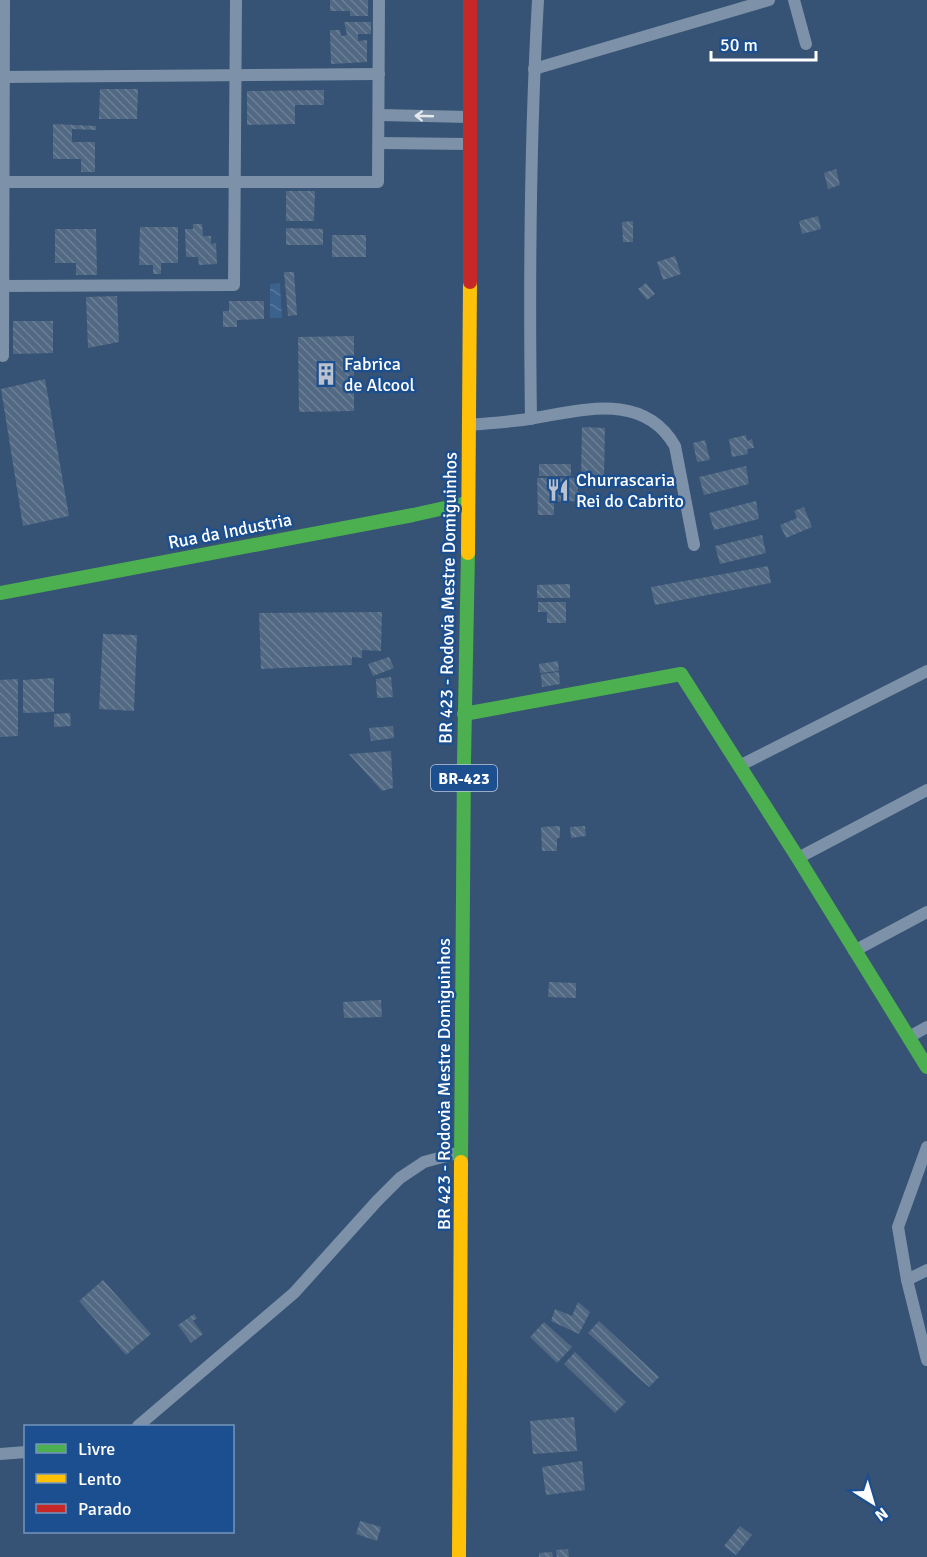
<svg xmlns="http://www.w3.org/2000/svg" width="927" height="1557" font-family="Signika,sans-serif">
	<defs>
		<pattern id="water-waves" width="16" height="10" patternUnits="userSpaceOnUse" patternTransform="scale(1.5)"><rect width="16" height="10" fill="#3b618d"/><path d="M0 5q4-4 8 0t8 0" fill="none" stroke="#58799e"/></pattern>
		<pattern id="building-back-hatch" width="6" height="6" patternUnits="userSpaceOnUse" patternTransform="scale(1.5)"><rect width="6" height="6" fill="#526984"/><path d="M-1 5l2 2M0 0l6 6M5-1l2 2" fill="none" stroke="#6c8096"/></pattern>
	</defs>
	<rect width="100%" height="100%" fill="#365274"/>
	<path fill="url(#water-waves)" d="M280 283 282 318H270V284Z"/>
	<g fill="url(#building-back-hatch)">
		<path d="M330 0H368V16H350V11H330Z"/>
		<path d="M344 22H371V34H358V41L367 40V62L331 64 330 30H340L341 36 347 35Z"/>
		<path d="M100 89H138L137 119H99Z"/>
		<path d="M324 90V105H295V124L247 125V91Z"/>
		<path d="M53 124 96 126V130L72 129V142H95V172H81V159H53Z"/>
		<path d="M836 169 840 185 828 189 824 173Z"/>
		<path d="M286 191H315L314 221H286Z"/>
		<path d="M818 216 821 229 802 234 799 221Z"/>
		<path d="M633 221V242H623L622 222Z"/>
		<path d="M193 224H202L203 236H211V244L216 243 217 264 199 265 198 257H186L185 229H193Z"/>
		<path d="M140 227H178V263H161V274H153V265H139Z"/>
		<path d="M286 228 323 229V245H286Z"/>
		<path d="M55 229H96L97 275H76V263H55Z"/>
		<rect x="332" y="235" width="34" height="22"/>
		<path d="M675 256 681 274 663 280 657 262Z"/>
		<path d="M284 272H294L297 315 288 316Z"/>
		<path d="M646 283 655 294 647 300 638 289Z"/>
		<path d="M117 296 119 342 88 348 86 297Z"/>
		<path d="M229 301H264V319L237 320V327H223V311H229Z"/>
		<path d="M13 321H53V353L13 354Z"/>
		<path d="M354 336V411L299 412 298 337Z"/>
		<path d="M45 379 69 516 23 526 1 389Z"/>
		<path d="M582 427 605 428 604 477 581 476Z"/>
		<path d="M746 435 747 441 752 439 754 448 747 449 748 454 732 457 729 439Z"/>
		<path d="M705 440 710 460 697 462 693 443Z"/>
		<rect x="539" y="464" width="32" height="12"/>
		<path d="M746 466 749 484 704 495 699 477Z"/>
		<path d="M537 478H578V501L554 502V515H538Z"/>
		<path d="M756 501 759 519 714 530 709 513Z"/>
		<path d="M804 507 812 527 786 538 780 525 797 518 794 511Z"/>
		<path d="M762 535 766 553 720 564 715 546Z"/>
		<path d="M768 566 771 583 655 605 651 587Z"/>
		<path d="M570 584V598H537V585Z"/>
		<path d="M538 602H566V623H547V612H538Z"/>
		<path d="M382 612 381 651 362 650V658L352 657V665L261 669 259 613Z"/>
		<path d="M103 634 137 635 134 711 99 709Z"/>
		<path d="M389 657 394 668 373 676 368 664Z"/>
		<path d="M558 661 559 671 540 673 539 664Z"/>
		<path d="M559 672 560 684 542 687 541 674Z"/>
		<path d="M391 677 393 697 377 698 376 679Z"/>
		<path d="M54 678V712L23 713V680Z"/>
		<path d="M18 679V736L0 737V680Z"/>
		<path d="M70 713 71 726 54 727V714Z"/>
		<path d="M393 726 394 738 371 741 369 728Z"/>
		<path d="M391 751 393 788 382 791 349 754Z"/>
		<path d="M560 826V837L557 839V851H542L541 827Z"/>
		<path d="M585 826 586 836 571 838 570 827Z"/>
		<path d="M549 982 576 983V998L548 997Z"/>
		<path d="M381 1000 382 1017 344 1018 343 1002Z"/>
		<path d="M103 1280 151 1334 126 1355 79 1301Z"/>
		<path d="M578 1302 590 1312 579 1334 551 1321 555 1309 572 1316Z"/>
		<path d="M194 1314 197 1318 193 1321 203 1334 191 1343 178 1325Z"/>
		<path d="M599 1321 659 1377 649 1387 588 1333Z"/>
		<path d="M544 1322 572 1347 557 1363 530 1337Z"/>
		<path d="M575 1352 626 1402 615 1413 564 1364Z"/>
		<path d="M574 1417 577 1451 533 1454 530 1421Z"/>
		<path d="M582 1461 585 1490 546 1495 542 1467Z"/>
		<path d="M360 1521 381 1527 377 1541 356 1534Z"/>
		<path d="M740 1526 752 1535 736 1555 724 1546Z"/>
		<path d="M568 1549 569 1557H557L556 1550Z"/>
		<path d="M552 1552 553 1557H539V1553Z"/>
	</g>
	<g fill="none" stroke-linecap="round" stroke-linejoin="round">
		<g stroke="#7d92a8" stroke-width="12">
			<path d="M794 0 806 44"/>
			<path d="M534 69 769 0"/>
			<path d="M0 77 379 74"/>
			<path d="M379 115 470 117"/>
			<path d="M379 143 470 144"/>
			<path d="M0 182H378L379 0"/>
			<path d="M0 286 234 285 236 0"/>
			<path d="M3 356 4 0"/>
			<path d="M531 419C529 279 530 139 538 0"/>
			<path d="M470 425C491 423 513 422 534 418 584 410 644 392 675 446L694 545"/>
			<path d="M739 766 927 671"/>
			<path d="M798 858 927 790"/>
			<path d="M854 951 927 912"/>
			<path d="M909 1037 927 1027"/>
			<path d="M927 1147 898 1227 907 1280 927 1360"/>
			<path d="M907 1280 927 1270"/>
			<path d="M138 1426 294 1293 377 1201 400 1178 424 1162 461 1152"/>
			<path d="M0 1454 26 1452"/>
		</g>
		<g stroke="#4caf50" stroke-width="14">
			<path d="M0 593 413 515 467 503"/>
			<path d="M464 714 681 674 798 858 927 1067"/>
			<path d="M461 1162 464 761 468 553"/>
		</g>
		<g stroke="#ffc107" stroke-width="14">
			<path d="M468 553 470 282"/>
			<path d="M459 1557 461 1162"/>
		</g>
		<path stroke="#c62828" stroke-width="14" d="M470 0V282"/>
	</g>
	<defs><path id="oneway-shaft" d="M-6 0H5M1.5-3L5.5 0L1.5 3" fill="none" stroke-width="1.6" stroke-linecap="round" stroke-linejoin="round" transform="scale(1.5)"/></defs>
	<use stroke="#e5e9ee" href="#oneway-shaft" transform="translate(424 116) rotate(-178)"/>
	<defs>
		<g id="building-bare" transform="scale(1.8)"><path d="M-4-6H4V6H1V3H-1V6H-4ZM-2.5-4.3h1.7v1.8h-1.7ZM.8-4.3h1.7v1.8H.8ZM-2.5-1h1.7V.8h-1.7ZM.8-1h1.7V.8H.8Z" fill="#b9c2ce" stroke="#1b4f8f" stroke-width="2.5" paint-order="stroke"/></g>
		<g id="restaurant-bare" transform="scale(1.8)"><path d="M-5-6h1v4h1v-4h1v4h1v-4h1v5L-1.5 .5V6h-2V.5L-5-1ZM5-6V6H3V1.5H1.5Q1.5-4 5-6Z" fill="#b9c2ce" stroke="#1b4f8f" stroke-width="2.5" paint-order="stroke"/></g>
	</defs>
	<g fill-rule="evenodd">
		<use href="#building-bare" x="326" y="374"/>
		<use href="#restaurant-bare" x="558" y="490"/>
	</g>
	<g text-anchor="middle" stroke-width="5" stroke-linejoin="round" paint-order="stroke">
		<rect fill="#1b4f8f" stroke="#bbcadd" stroke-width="1.5" x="431" y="765" width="66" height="26" rx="4.5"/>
		<g font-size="16" font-weight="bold" fill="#fff">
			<text x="464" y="784">BR-423</text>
		</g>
		<g font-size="18" fill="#fff" stroke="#1b4f8f" text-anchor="start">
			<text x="344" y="370">Fabrica<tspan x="344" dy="21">de Alcool</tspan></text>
			<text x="576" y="486">Churrascaria<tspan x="576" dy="21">Rei do Cabrito</tspan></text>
		</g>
		<g font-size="18" fill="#fff" stroke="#1b4f8f">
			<text transform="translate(230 531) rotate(-11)" y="6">Rua da Industria</text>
			<text transform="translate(448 598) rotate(-89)" y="6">BR 423 - Rodovia Mestre Domiguinhos</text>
			<text transform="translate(444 1084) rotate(-90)" y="6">BR 423 - Rodovia Mestre Domiguinhos</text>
		</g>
	</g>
	<rect x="24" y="1425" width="210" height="108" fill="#1b4f8f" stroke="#7695bc" stroke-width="1.5"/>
	<rect x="36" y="1444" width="30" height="9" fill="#4caf50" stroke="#7695bc" stroke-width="1.5"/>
	<text x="78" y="1455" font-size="18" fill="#ffffff">Livre</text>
	<rect x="36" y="1474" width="30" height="9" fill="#ffc107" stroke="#7695bc" stroke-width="1.5"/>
	<text x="78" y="1485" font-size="18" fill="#ffffff">Lento</text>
	<rect x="36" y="1504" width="30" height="9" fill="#c62828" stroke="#7695bc" stroke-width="1.5"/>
	<text x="78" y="1515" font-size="18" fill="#ffffff">Parado</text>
	<g transform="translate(873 1503) rotate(143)" stroke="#1b4f8f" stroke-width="4.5" paint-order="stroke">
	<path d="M0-4.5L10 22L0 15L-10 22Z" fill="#ffffff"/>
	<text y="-9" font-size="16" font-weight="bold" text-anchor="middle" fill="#ffffff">N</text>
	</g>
	<path d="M711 51v9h105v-9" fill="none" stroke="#ffffff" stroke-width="3"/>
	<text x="720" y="51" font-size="18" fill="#ffffff" stroke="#1b4f8f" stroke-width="4.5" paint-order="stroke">50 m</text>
</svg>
